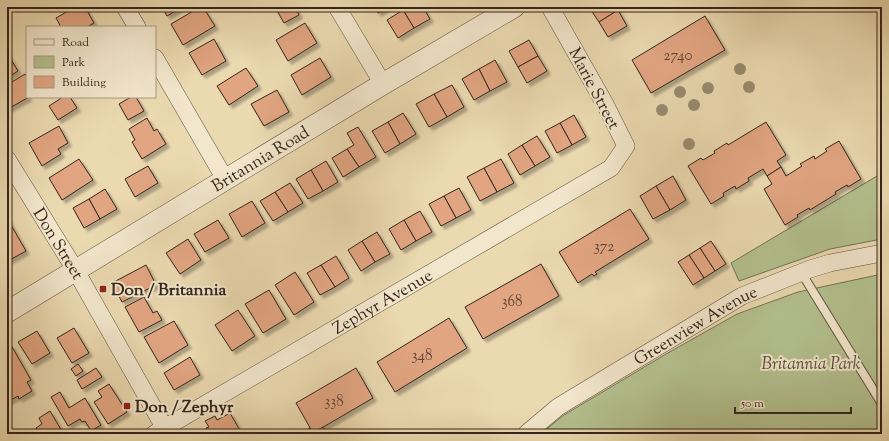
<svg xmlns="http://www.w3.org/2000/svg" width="889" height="441" font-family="'Sorts Mill Goudy',serif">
	<defs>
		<filter id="shadow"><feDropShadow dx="3.5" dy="3.5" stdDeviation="1" flood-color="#0004"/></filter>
	</defs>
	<rect width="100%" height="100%" fill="#ebd9b0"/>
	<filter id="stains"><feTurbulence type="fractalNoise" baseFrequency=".005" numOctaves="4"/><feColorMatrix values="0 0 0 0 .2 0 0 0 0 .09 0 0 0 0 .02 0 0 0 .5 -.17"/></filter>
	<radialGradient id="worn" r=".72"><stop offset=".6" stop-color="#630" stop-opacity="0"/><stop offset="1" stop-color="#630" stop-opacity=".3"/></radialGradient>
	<g fill="#b3c08e" stroke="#747255">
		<path d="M882 173V239L830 249 739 281 731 263Z"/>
		<path d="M882 274V434H540L564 415 666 354 737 314 798 292Z"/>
	</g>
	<g fill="#e1a581" stroke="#34251c" filter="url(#shadow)">
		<path d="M75 7H85L94 23 87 27H61L56 18Z"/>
		<path d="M162 7H182L167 16Z"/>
		<path d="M200 7H203L215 26 183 45 171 24Z"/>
		<path d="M275 7H295L299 15 284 23Z"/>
		<path d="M374 7H388L378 13Z"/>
		<path d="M409 7H423L430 19 414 28 403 10Z"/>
		<path d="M589 7H616L618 10 599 22Z"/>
		<path d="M403 10 414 28 398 38 387 20Z"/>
		<path d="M618 10 627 26 608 37 599 22Z"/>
		<path d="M705 16 725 50 651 93 632 60Z"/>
		<path d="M305 23 317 43 288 61 276 40Z"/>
		<path d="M214 39 226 61 202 75 189 53Z"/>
		<path d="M529 40 538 56 518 67 509 51Z"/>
		<path d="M7 53 18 71 7 78Z"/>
		<path d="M538 56 547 71 527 83 518 67Z"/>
		<path d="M320 58 331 77 302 95 291 75Z"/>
		<path d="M495 60 507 82 490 91 479 69Z"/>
		<path d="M246 68 258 86 229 105 217 86Z"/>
		<path d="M479 69 490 91 474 100 462 79Z"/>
		<path d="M25 74 27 77V97H29L8 109 7 85Z"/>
		<path d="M452 85 464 107 447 117 434 94Z"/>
		<path d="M277 90 289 112 264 126 251 104Z"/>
		<path d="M434 94 447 117 429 127 416 104Z"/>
		<path d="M63 97H70L77 108 58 120 49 106Z"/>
		<path d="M131 97H136L144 111 128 120 119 104Z"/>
		<path d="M403 113 416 134 400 144 388 122Z"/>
		<path d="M574 115 586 137 572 145 560 123Z"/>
		<path d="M147 118 154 131 157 129 166 144 142 159 132 142 135 140 129 129Z"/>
		<path d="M388 122 400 144 385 153 372 131Z"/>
		<path d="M766 122 786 155 777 161 781 167 767 176 763 169 748 178 749 181 736 189 735 186 723 193 724 196 711 204 688 166 701 158 703 160 715 153 714 151 727 143 728 145Z"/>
		<path d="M560 123 572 145 557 153 545 131Z"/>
		<path d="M59 126 68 143 58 149 61 154 42 166 29 143Z"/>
		<path d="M358 127 376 157 359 167 347 149 354 145 347 133Z"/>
		<path d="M537 136 550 157 535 166 522 145Z"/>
		<path d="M839 141 861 179 848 187 847 185 835 192 836 194 810 210 809 208 797 215 798 217 785 225 764 189 772 184 767 176 781 167 786 176 802 166 800 164 814 156 815 159 827 151 825 149Z"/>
		<path d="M522 145 535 166 520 175 508 154Z"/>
		<path d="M347 149 359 167 343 177 332 158Z"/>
		<path d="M79 159 93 180 62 200 49 178Z"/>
		<path d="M501 159 514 183 497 192 484 168Z"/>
		<path d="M326 161 338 182 323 191 311 170Z"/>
		<path d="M148 166 158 183 135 197 125 179Z"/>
		<path d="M484 168 497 192 480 201 467 177Z"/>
		<path d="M311 170 323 191 308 199 296 179Z"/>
		<path d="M673 176 686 200 670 210 656 186Z"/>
		<path d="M290 183 303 203 288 212 275 192Z"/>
		<path d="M656 186 670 210 653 219 640 196Z"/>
		<path d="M459 188 471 210 456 218 444 196Z"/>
		<path d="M105 189 117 209 100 219 89 199Z"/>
		<path d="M275 192 288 212 273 221 260 201Z"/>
		<path d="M444 196 456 218 441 226 429 204Z"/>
		<path d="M89 199 100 219 84 228 73 208Z"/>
		<path d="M252 201 265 223 242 237 229 214Z"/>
		<path d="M630 209 649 239 595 272 597 274 594 276 592 274 578 283 559 252Z"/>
		<path d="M420 211 432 232 416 241 404 220Z"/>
		<path d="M7 218 26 251 8 261 7 259Z"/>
		<path d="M218 220 229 238 205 252 194 234Z"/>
		<path d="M404 220 416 241 401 250 389 229Z"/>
		<path d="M377 232 390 254 375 262 362 241Z"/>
		<path d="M188 239 201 260 180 274 166 253Z"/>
		<path d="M362 241 375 262 361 271 348 250Z"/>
		<path d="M711 241 726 264 715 271 700 248Z"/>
		<path d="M700 248 715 271 704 278 689 255Z"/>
		<path d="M689 255 704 278 693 285 678 262Z"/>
		<path d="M336 256 349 278 335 287 321 265Z"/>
		<path d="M541 264 559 296 483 339 465 307Z"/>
		<path d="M146 265 156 285 122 302 112 283Z"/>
		<path d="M321 265 335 287 320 295 307 273Z"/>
		<path d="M295 272 314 302 294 315 275 285Z"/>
		<path d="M269 290 286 319 263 333 245 304Z"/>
		<path d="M144 297 153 313 157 311 162 320 139 332 125 307Z"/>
		<path d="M238 310 255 336 232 351 215 325Z"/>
		<path d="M449 318 467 348 395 392 377 362Z"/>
		<path d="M174 321 188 345 159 363 144 337Z"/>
		<path d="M74 328 89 353 72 363 57 338Z"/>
		<path d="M37 331 50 353 32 364 18 342Z"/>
		<path d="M11 345 31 380 27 382 32 391 19 399 18 396 7 402V348Z"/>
		<path d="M190 357 200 375 174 390 164 373Z"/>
		<path d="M78 364 83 371 76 376 71 369Z"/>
		<path d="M96 368 102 377 82 389 77 380Z"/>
		<path d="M356 368 373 398 313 433 296 403Z"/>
		<path d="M109 384 127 412 108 424 94 402 102 397 98 391Z"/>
		<path d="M60 392 69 408 85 398 101 425 91 431 85 421 82 422 80 419 68 426 51 397Z"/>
		<path d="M50 411 63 433 39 434 36 428 42 424 39 418Z"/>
		<path d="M230 413 242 434H207L209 433 206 428 209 427 205 421 215 416 217 420Z"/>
		<path d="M323 427 327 434H301L310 428 313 433Z"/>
	</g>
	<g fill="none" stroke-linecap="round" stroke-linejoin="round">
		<g stroke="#625241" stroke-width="10">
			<path id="service" d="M801 272 882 404"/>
		</g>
		<g stroke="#625241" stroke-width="18">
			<g id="minor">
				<path d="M125 7 137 27"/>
				<path d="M337 7 383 84"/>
				<path d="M155 58 225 179"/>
				<path id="s1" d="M7 159 76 271 168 434"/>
				<path id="s2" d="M154 434 611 168 626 146 605 104 550 7"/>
				<path id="s3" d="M526 434 558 407 571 399 742 296 810 269 830 263 882 253"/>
			</g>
		</g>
		<g stroke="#625241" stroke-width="22">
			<g id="tertiary">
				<path id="s4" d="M7 312 383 84 514 7"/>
			</g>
		</g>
		<use href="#service" stroke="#f2e6cc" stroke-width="8"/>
		<use href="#minor" stroke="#f2e6cc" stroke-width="17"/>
		<use href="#tertiary" stroke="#f2e6cc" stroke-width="21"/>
	</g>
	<g fill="#988b6e">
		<circle cx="740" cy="69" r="6"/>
		<circle cx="749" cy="87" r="6"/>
		<circle cx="708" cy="88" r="6"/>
		<circle cx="680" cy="92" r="6"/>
		<circle cx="694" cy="105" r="6"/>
		<circle cx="662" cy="110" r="6"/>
		<circle cx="689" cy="144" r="6"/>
	</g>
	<g fill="#8f2418" stroke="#f2e6cc" stroke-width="1.5">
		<rect x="99" y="285" width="8" height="8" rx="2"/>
		<rect x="123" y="402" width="8" height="8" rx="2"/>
	</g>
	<g text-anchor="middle" stroke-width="4" stroke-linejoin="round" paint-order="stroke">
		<g font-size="15" fill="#5f4535">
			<text x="678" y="60">2740</text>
			<text x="604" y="251">372</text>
			<text x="512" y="306">368</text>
			<text x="422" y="360">348</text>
			<text x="334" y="406">338</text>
		</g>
		<g font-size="17" fill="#34251c" stroke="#f2e6cc">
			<text transform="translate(595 88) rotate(62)" y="6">Marie Street</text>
			<text dy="6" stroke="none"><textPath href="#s4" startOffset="296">Britannia Road</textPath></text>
			<text dy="6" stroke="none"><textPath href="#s1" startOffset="99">Don Street</textPath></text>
			<text dy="6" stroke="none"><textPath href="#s2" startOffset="264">Zephyr Avenue</textPath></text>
			<text dy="6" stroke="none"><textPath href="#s3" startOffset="202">Greenview Avenue</textPath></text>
		</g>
		<g font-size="17" font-weight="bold" fill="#34251c" stroke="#f2e6cc" text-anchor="start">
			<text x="111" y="295">Don / Britannia</text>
			<text x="135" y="412">Don / Zephyr</text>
		</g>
		<g font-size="17" font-style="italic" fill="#544c38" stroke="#f2e6cc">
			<text x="811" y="369">Britannia Park</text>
		</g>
	</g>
	<rect width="889" height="441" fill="none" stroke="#ebd9b0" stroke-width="24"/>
	<rect x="8" y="8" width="873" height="425" fill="none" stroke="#34251c" stroke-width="2"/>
	<rect x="12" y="12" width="865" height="417" fill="none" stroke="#34251c"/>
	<rect x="26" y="26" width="130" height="72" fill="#f2e6cc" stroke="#a69986"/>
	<rect x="34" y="39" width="20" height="6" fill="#f2e6cc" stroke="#a69986"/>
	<text x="62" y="46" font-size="12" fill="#34251c">Road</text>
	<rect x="34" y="56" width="20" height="12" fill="#b3c08e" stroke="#a69986"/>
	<text x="62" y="66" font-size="12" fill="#34251c">Park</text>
	<rect x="34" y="76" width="20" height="12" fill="#e1a581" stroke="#a69986"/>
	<text x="62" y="86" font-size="12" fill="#34251c">Building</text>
	<path d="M735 407v6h116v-6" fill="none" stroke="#34251c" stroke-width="2"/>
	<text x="741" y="407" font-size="12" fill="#34251c" stroke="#f2e6cc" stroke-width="3" paint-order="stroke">50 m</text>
	<rect width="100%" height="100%" filter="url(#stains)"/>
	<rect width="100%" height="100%" fill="url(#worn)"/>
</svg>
